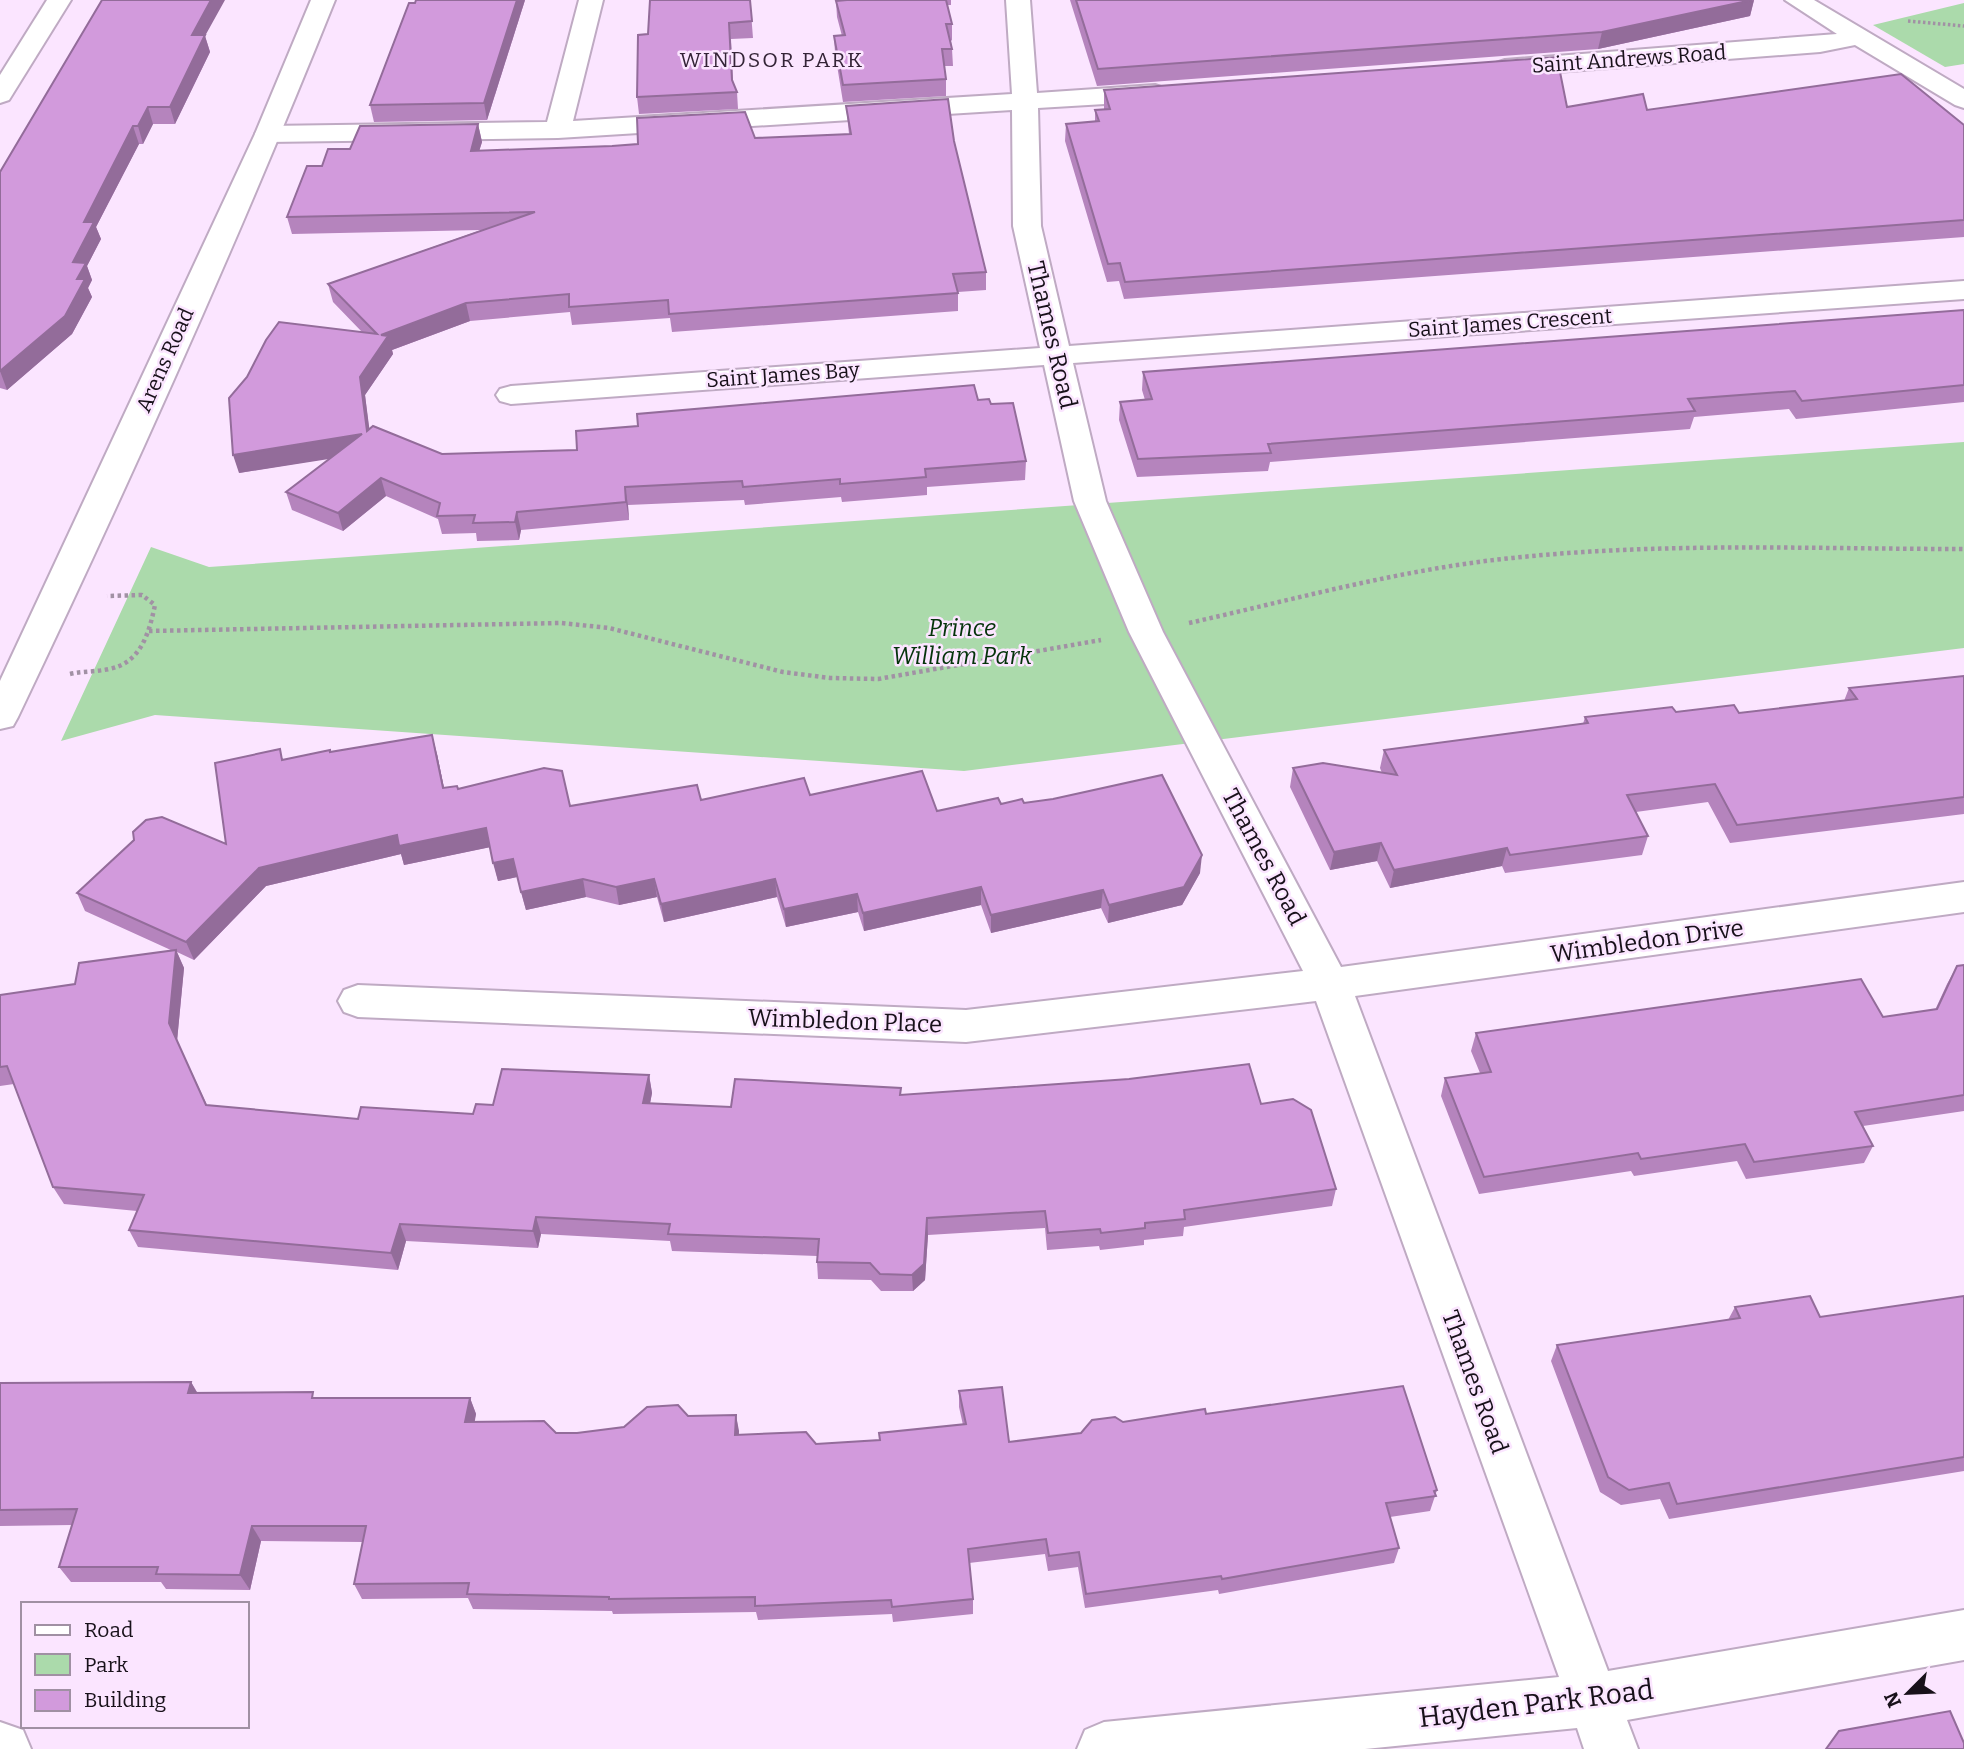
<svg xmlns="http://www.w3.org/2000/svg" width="1964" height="1749" font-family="Bitter,serif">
	<rect width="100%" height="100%" fill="#fbe5ff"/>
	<g fill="#abdaab">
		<path d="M1964 3V64L1945 67 1873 25Z"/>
		<path d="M1964 442V648L964 771 155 715 61 741 151 547 209 567Z"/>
	</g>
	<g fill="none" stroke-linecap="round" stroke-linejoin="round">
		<g stroke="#bfaac3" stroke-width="4">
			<g id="street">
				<path d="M47 0H71L9 100 0 103V75Z"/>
				<path d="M579 0H603L573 121 1012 94 1006 0H1030L1037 93 1155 85 1164 88 1168 93 1164 98 1155 101 1038 108 1041 226 1069 346 1964 281V299L1073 363 1106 501 1163 632 1341 967 1964 882V912L1355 996 1608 1671 1964 1610V1660L1627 1720 1638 1749H1584L1577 1728 1365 1749H1077L1085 1730 1104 1722 1559 1677 1316 1001 966 1042 358 1017 344 1012 338 1001 344 990 358 985 966 1010 1303 971 1129 632 1074 501 1044 365 511 404 500 401 496 395 500 389 511 386 1040 348 1013 226 1012 110 558 138 268 142 259 140 255 134 259 128 268 126 547 122Z"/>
				<path d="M1785 0H1814L1964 89V108L1955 105 1855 45 1820 52 1505 76 1496 73 1492 68 1496 63 1505 60 1837 34Z"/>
				<path d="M0 1722 23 1730 31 1749H0Z"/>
			</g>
		</g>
		<g stroke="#bfaac3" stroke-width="4">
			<path id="secondary" d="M311 0H335C238 242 130 482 18 717L13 726 0 729V681L255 134Z"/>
		</g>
		<path stroke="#a191a4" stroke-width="3.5" stroke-dasharray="2.5 2.5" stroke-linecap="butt" d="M1908 21 1964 26"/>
		<g stroke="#a191a4" stroke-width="4.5" stroke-dasharray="3.5 3.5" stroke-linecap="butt">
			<path d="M1189 623C1296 599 1403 569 1512 558 1662 542 1814 549 1964 549"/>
			<path d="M149 631 561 623 609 628 783 672 830 678 878 679 1101 640"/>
			<path d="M70 674C83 671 96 672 109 669 141 663 149 633 155 605L142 595 107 596"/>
		</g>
		<use href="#street" fill="#fff" fill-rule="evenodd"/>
		<use href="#secondary" fill="#fff" fill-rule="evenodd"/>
	</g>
	<g fill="#b584bd">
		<path d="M525 0 487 120 374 122 370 105Z"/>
		<path d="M750 0 753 38 731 39 733 82 737 92 738 109 639 114 637 97 648 34Z"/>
		<path d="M847 0H951V5H947L952 24V40L951 41 952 49 953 66H944L946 79V96L843 102 835 53 834 36H842L837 17 836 1Z"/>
		<path d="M1070 0H1754L1750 16 1598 49 1097 86Z"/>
		<path d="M205 36 210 52 175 124H153L143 144H139L96 227 101 239 87 266 92 280 88 288 92 297 72 334 7 390 0 388V172Z"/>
		<path d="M1104 90 1567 107 1964 125V237L1124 299 1119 281 1107 282 1065 141 1066 124 1095 122V110H1104Z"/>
		<path d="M846 106 954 141 986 272V290L958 292V311L672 332 670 318 572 325 570 312 470 321 392 350 393 354 365 395 369 429 442 454 577 450 978 400 991 404 1026 461 1025 480 927 487V495L842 502 841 497 745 505 744 500 628 505 629 520 521 530 519 540 477 541 476 533 442 534 438 519 386 496 343 531 292 510 286 492 330 458 239 473 362 332 333 302 328 284 481 230 292 234 287 217 322 166 350 149 478 124 482 142 479 151 612 146 849 134Z"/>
		<path d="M1964 310V402L1796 419 1789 409 1694 417 1690 429 1270 462 1268 471 1137 477 1119 420 1120 402 1145 400 1142 390 1143 372Z"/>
		<path d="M1964 676V814L1730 843 1708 802 1636 812 1648 836 1642 855 1505 873 1502 866 1390 888 1377 861 1330 870 1290 787 1293 768 1382 773 1380 768 1384 750 1583 724 1585 717 1676 712 1739 713 1844 701 1849 688Z"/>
		<path d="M331 752 437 754 444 788 458 789 570 806 810 795 937 811 1001 804 1024 803 1200 873 1182 905 1108 923 1101 908 991 933 981 905 864 931 858 912 786 927 777 897 664 922 657 897 619 905 586 897 526 910 517 877 498 881 490 847 404 865 401 854 266 886 194 960 177 952 184 968 177 1041 207 1105 358 1119 473 1114 493 1105 649 1075 652 1093 650 1103 731 1107 901 1088V1095L1261 1104 1336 1189 1332 1206 1184 1227 1183 1236 1144 1240V1245L1100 1250 1099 1246 1047 1250 1045 1228 928 1235 925 1280 913 1291H881L871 1280 818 1279 817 1262V1256L672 1251 670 1241 541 1234 538 1248 406 1241 398 1270 138 1247 129 1230 137 1211 64 1204 53 1187 14 1084 0 1086V995L75 984 173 951 85 911 77 893 226 844 284 760Z"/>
		<path d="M1964 965V1111L1863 1126 1873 1146 1864 1163 1746 1179 1737 1161 1634 1176 1631 1171 1479 1194 1441 1096 1445 1078 1480 1073 1471 1051 1476 1033 1883 1017 1935 1010 1947 984 1957 966Z"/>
		<path d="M1964 1296V1471L1669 1519 1660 1499 1621 1505 1600 1492 1551 1361 1557 1345 1728 1320 1735 1307 1820 1317Z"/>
		<path d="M191 1382 197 1392 316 1398H470L476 1414 474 1422 556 1433H577L624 1427 688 1416 736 1415 739 1435 816 1444 880 1440 963 1425 959 1407V1391L1009 1442 1081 1433 1123 1422 1206 1414 1437 1490 1430 1511 1390 1517 1399 1548 1394 1563 1219 1594 1218 1590 1085 1608 1078 1567 1048 1571 1045 1554 969 1563 973 1599V1614L893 1622 892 1614 758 1620 756 1612 613 1614 612 1611 473 1609 468 1598 362 1599 354 1584 363 1542 261 1541 250 1590 166 1589 161 1582H71L59 1567 72 1525 0 1526V1383Z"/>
	</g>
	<g fill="#936c9a">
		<path d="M211 0H225L205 36 210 52 175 124 170 107 192 35Z"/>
		<path d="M517 0H525L487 120 484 103Z"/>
		<path d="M1754 0 1750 16 1598 49 1602 32Z"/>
		<path d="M148 107 153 124 143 144 138 126Z"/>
		<path d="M478 124 482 142 474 168 471 151Z"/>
		<path d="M133 126 139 144 96 227 101 239 87 266 92 280 88 288 92 297 72 334 7 390 0 371 73 262 84 222Z"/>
		<path d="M466 303 470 321 392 350 393 354 365 395 372 449 367 431 360 377 381 335Z"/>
		<path d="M362 434 367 453 239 473 233 455Z"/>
		<path d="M381 478 386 496 343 531 338 513Z"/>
		<path d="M625 487 628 505 629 520 626 502Z"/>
		<path d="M517 512 521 530 519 540 515 522Z"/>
		<path d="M432 735 437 754 448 807 443 788Z"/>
		<path d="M486 828 491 847 404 865 401 854 266 886 194 960 186 942 259 868 397 835Z"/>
		<path d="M1381 843 1377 861 1330 870 1334 852Z"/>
		<path d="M1507 848 1502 866 1390 888 1394 870Z"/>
		<path d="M1202 855 1200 873 1182 905 1108 923 1109 905Z"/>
		<path d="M513 859 517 877 498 881 493 863Z"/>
		<path d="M583 879 586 897 526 910 521 892Z"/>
		<path d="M654 879 657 897 619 905 616 887Z"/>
		<path d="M775 879 777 897 664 922 661 904Z"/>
		<path d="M981 887V905L864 931 863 913Z"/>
		<path d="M1103 890 1101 908 991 933V915Z"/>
		<path d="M857 894 858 912 786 927 784 909Z"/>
		<path d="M176 950 184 968 177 1041 169 1023Z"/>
		<path d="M649 1075 652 1093 647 1120 643 1103Z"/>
		<path d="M536 1217 541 1234 538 1248 533 1231Z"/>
		<path d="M927 1218 928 1235 925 1280 913 1291 912 1275Z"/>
		<path d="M400 1224 406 1241 398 1270 391 1253Z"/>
		<path d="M191 1382 200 1398 188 1393Z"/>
		<path d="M470 1398 476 1414 472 1438 465 1422Z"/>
		<path d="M736 1415 739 1431 738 1450 735 1435Z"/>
		<path d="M252 1526 261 1541 250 1590 240 1575Z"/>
	</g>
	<g fill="#d29adc" stroke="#936c9a" stroke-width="2">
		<path d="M102 0H211L192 35H205L170 107H148L138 126H133L84 222H94L73 262 86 263 77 279H85L65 316 0 371V172Z"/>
		<path d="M416 0H517L484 103 370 105 409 3H415Z"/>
		<path d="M650 0H750L752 21 729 23 732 80 737 92 637 97 638 35 648 34Z"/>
		<path d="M847 0H946L952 24H946L952 49H942L946 79 843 85 834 36 845 35 836 1Z"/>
		<path d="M1076 0H1752L1602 32 1098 69Z"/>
		<path d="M1557 57 1567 107 1643 94 1647 110 1901 74 1964 125V220L1125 282 1120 263 1108 264 1066 124 1099 121 1095 110 1110 109 1104 90Z"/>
		<path d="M948 99 954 141 986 272 953 274 958 293 669 314 668 300 569 307V294L466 303 381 335 388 336 360 377 367 431 373 426 442 454 577 450 576 431 638 426 637 414 974 385 978 400 989 399 991 404 1013 403 1026 461 925 469 926 477 840 484V479L743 487 742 481 625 487 626 502 517 512 515 522 473 523 475 515 437 516 440 503 381 478 338 513 286 492 362 434 233 455 229 398 247 377 266 340 279 322 377 334 328 284 535 212 287 217 307 166H322L328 149H350L360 126 478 124 471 151 612 146 638 144 637 118 745 112 755 138 851 134 846 106Z"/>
		<path d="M1964 310V385L1802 401 1795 391 1688 399 1695 411 1268 444 1271 453 1138 459 1120 402 1152 399 1143 372Z"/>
		<path d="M1964 676V797L1737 825 1715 784 1627 795 1648 836 1510 855 1507 848 1394 870 1381 843 1334 852 1293 768 1323 763 1397 775 1384 750 1588 723 1585 717 1672 707 1676 712 1734 705 1739 713 1857 699 1849 688Z"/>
		<path d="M432 735 443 788 457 786 458 789 544 768 562 771 570 806 697 785 701 800 804 778 810 795 922 771 937 811 998 798 1001 804 1022 799 1024 803 1053 799 1162 775 1202 855 1184 887 1109 905 1103 890 991 915 981 887 863 913 857 894 784 909 775 879 661 904 654 879 616 887 583 879 521 892 513 859 493 863 486 828 399 846 397 835 259 868 186 942 77 893 134 840 133 832 146 820 162 817 226 844 215 763 280 749 282 760 330 750V752Z"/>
		<path d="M176 950 169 1023 206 1105 358 1119 361 1107 473 1114 476 1104 493 1105 502 1069 649 1075 643 1103 731 1107 735 1079 901 1088 900 1095 1129 1079 1249 1064 1261 1104 1293 1099 1311 1110 1336 1189 1184 1210 1185 1219 1145 1223V1228L1101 1233 1100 1229 1048 1233 1045 1211 927 1218 924 1264 912 1275 880 1274 870 1263 817 1262 819 1239 668 1234 670 1224 536 1217 533 1231 400 1224 391 1253 129 1230 144 1195 53 1187 7 1066 0 1067V995L75 984 79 963Z"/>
		<path d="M1964 965V1095L1855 1112 1873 1146 1754 1162 1745 1144 1641 1159 1638 1153 1484 1177 1445 1078 1491 1072 1476 1033 1861 979 1883 1017 1937 1009 1957 966Z"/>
		<path d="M1810 1296 1820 1317 1964 1296V1457L1677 1504 1669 1483 1629 1490 1608 1477 1557 1345 1740 1318 1735 1307Z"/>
		<path d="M191 1382 188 1393 313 1392 312 1398H470L465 1422 544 1421 556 1433H577L624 1427 647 1407 678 1405 688 1416 736 1415 735 1435 806 1432 816 1444 880 1440 879 1433 966 1424 959 1391 1002 1387 1009 1442 1081 1433 1092 1420 1115 1417 1123 1422 1205 1409 1206 1414 1403 1386 1437 1490 1434 1491 1436 1496 1386 1503 1399 1548 1222 1579 1221 1576 1086 1594 1079 1552 1049 1556 1046 1539 968 1549 973 1599 892 1607 891 1600 755 1606V1597L609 1599V1597L467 1594 469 1583 354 1584 366 1526H252L240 1575 156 1574 158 1567H59L77 1509 0 1510V1383Z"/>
		<path d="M1950 1711 1964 1743V1749H1826L1839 1731Z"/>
	</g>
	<g text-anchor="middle" stroke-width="5" stroke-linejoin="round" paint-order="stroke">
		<g font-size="21" fill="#18111a" stroke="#fbe5ff">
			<text transform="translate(1629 59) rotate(-4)" y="7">Saint Andrews Road</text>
			<text transform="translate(1510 323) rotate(-4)" y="7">Saint James Crescent</text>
			<text transform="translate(165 360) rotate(-66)" y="7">Arens Road</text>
			<text transform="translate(783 375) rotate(-4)" y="7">Saint James Bay</text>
		</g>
		<g font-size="21" letter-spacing="2" fill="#342437" stroke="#fbe5ff">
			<text x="772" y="67">WINDSOR PARK</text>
		</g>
		<g font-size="24" fill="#18111a" stroke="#fbe5ff">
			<text transform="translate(1052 335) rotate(77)" y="8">Thames Road</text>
			<text transform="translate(1264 857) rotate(62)" y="8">Thames Road</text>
			<text transform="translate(1647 941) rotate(-8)" y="8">Wimbledon Drive</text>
			<text transform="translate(845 1021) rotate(2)" y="8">Wimbledon Place</text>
			<text transform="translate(1475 1382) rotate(70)" y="8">Thames Road</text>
		</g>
		<g font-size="24" font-style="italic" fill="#04330a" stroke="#fbe5ff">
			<text x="962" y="636">Prince<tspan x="962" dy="28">William Park</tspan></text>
		</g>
		<g font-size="28" fill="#18111a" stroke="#fbe5ff">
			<text transform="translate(1536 1703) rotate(-7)" y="10">Hayden Park Road</text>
		</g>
	</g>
	<rect x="21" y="1602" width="228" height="126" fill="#fbe5ff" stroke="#a090a3" stroke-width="2"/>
	<rect x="35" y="1625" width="35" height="10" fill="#ffffff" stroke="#a090a3" stroke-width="2"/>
	<text x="84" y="1637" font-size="21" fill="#18111a">Road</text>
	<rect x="35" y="1654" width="35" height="21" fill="#abdaab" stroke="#a090a3" stroke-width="2"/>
	<text x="84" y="1672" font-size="21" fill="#18111a">Park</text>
	<rect x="35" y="1690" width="35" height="21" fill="#d29adc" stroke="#a090a3" stroke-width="2"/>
	<text x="84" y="1707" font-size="21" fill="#18111a">Building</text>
	<g transform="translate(1908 1693) rotate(246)" stroke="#fbe5ff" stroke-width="5" paint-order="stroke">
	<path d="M0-5L12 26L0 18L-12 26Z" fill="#18111a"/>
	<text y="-10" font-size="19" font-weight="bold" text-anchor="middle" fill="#18111a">N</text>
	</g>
</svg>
